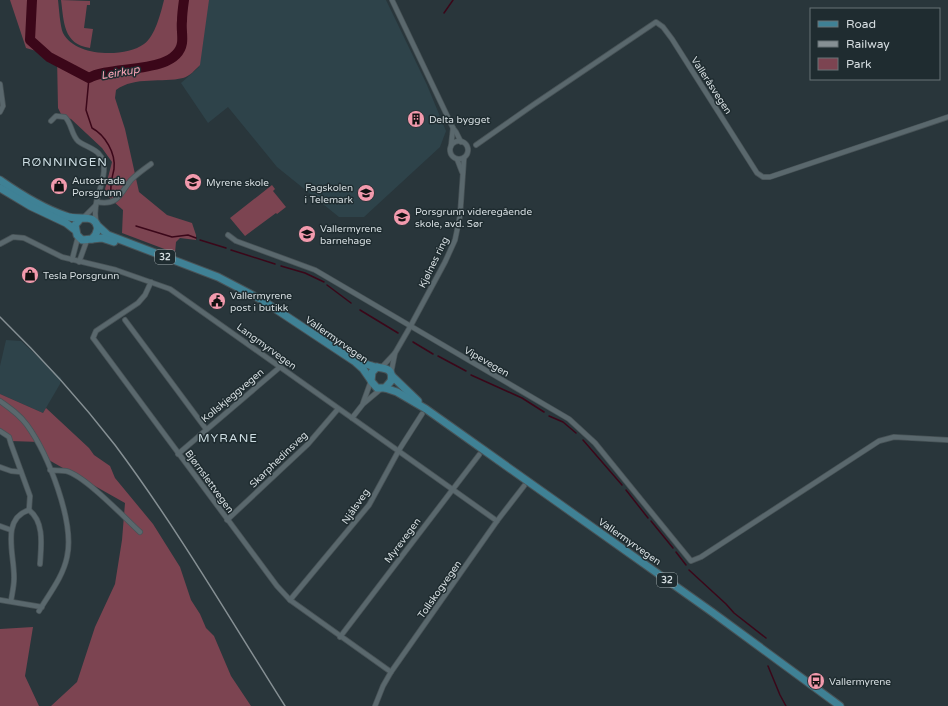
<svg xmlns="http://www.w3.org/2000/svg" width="948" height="706" font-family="'Varela Round',sans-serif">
	<rect width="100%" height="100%" fill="#29363b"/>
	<g fill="#2e434a">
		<path d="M207 0H386L427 85 446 131 440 147 364 217H339L277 167 228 107 208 123 181 83 199 67Z"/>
		<path d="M6 340 21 341 61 378 60 384 43 413 0 394V366Z"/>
	</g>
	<g fill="#7c4451">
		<path d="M10 0H58C59 8 60 26 63 33 75 57 125 58 144 44 155 37 161 12 164 0H209L200 65C196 69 189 77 183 78 162 83 135 76 116 90L115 98 125 129 139 192 167 215 192 223 196 235V240L180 238 176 242 175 253 122 233 123 210 104 193 112 162 102 148 71 119 62 116 58 108 57 57 26 48Z"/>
		<path d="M61 0 90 1V5H87L84 28 93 29 90 48C63 44 64 22 61 0Z"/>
		<path d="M272 185 275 189 273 191 286 207 277 214 276 213 245 236 230 218Z"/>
		<path d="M0 394 43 413 46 408 89 448 94 455 110 466 115 478 153 524 180 567 191 600 200 614 206 628 214 636 231 676 251 706H51L77 682 95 627 115 584 122 540 125 503 47 459 40 442 10 441 0 430Z"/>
		<path d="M33 627 25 676 39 706H0V629Z"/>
	</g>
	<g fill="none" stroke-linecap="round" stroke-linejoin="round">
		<g stroke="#3b0719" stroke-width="1.5">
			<path d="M444 13 453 0"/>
			<path d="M89 78 86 110 92 128C105 135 116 153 114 169 112 179 110 183 111 194"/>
			<path d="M136 226 172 237 188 235 196 238"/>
			<path d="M200 240 226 248"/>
			<path d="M231 250 275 264"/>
			<path d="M281 266 305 273 324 282"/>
			<path d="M327 285 351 303"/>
			<path d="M360 310 398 333"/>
			<path d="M413 342 433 354"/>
			<path d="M438 356 466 371"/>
			<path d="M471 375 522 398 544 412"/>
			<path d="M549 416 563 422 576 433"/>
			<path d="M583 440 622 485"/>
			<path d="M626 490 648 518"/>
			<path d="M651 521 673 548"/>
			<path d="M676 552 686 565"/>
			<path d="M689 570 726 604 734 613 766 638"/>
			<path d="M768 666 780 695 786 706"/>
		</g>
		<path stroke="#3b0719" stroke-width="10" d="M32 0 30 40 49 57 89 78C110 65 177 75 182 43 183 36 181 28 182 21 182 14 183 7 184 0"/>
		<g stroke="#485357" stroke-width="6">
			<g id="street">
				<path d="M392 0 453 128 456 132 461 142"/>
				<path d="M0 84 3 106 0 112"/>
				<path d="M51 121 56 116 65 117C72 124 71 134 78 141 84 146 94 148 99 154 111 166 98 191 96 204 95 210 95 217 96 223"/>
				<circle cx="459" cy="150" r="9"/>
				<path d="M476 145 533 105 656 22 663 27 672 39 757 173 763 177H770L948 117"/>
				<path d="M451 146 453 128"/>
				<path d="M457 159 462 172"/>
				<path d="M97 202C119 206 120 193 131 180 137 174 144 169 151 164"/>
				<path d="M83 218 96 205"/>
				<path d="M228 235 236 241 315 270 569 419 595 443 691 561 701 557 879 441 894 437 948 440"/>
				<path d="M0 244 13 237 24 238 62 257 116 270 170 289 352 418 363 404 382 388"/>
				<path d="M72 260 78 237"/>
				<path d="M79 262 87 240"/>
				<path d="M151 282 145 295 138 303 96 331 93 338 96 342 277 586 290 600 391 672"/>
				<path d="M125 320 206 429"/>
				<path d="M382 367 395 353 410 327 445 262 455 240 460 216 464 158"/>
				<path d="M391 373 395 353"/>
				<path d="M0 401C10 408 20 415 27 425 48 454 75 522 67 557 63 577 49 594 39 611"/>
				<path d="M363 403 371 381"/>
				<path d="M352 418 497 521"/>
				<path d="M0 431 9 437 11 444 30 496 29 510"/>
				<path d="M178 454 280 367"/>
				<path d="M0 467 11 471 21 472"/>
				<path d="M50 470C55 471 61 470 66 471 84 475 125 518 140 532"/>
				<path d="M227 520 308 444 338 409"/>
				<path d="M0 526 11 530"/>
				<path d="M0 600 42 607"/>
				<path d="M290 600 369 505 399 450 422 414"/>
				<path d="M11 601C12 594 14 586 14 579 15 556 0 519 29 510 45 522 41 547 40 564"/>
				<path d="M340 637 479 455"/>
				<path d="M375 706 383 686 391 672 497 521 524 486"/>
			</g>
		</g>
		<g stroke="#485357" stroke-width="9">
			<g id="primary">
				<path d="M0 180C20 194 42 208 66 216 75 220 88 216 93 220 100 225 98 233 92 239L82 240 77 235 75 225 80 219"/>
				<path d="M0 188 30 206 66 223 75 230"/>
				<path d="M97 225 108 235 218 277 262 300 354 361 363 369 370 379"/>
				<path d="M92 239 102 238 114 242"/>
				<path d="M358 359C362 362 367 365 372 366 382 369 394 366 391 381L385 388H377L371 381 372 372 377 367"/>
				<path d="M392 376 418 401"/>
				<path d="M385 388 397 392 426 409 712 612 840 706"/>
			</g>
		</g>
		<use href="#street" stroke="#5a686d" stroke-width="4.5"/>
		<use href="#primary" stroke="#3f8195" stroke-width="7"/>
		<path stroke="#869094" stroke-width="1.5" d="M0 317C41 357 80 400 115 445 177 528 230 619 285 706"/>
	</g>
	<defs>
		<g id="building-disc" transform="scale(0.9)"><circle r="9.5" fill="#f29aad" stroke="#1f2c30"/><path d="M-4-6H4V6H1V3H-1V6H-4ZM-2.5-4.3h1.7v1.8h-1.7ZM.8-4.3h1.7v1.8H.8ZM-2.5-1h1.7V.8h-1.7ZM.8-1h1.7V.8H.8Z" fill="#111"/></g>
		<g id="school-disc" transform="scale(0.9)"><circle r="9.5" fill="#f29aad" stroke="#1f2c30"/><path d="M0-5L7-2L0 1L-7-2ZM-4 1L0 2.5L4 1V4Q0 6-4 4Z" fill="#111"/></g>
		<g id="shop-disc" transform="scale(0.9)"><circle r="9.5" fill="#f29aad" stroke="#1f2c30"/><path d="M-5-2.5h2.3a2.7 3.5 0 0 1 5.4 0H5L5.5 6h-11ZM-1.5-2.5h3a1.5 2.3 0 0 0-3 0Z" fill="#111"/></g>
		<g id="civic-disc" transform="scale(0.9)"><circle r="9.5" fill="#f29aad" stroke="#1f2c30"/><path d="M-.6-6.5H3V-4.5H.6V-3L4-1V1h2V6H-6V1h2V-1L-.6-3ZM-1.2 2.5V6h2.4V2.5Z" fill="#111"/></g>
		<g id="bus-disc" transform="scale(0.9)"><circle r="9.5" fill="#f29aad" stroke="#1f2c30"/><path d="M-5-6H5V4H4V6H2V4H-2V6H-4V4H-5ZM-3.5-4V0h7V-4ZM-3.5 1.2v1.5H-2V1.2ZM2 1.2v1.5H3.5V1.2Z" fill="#111"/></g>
	</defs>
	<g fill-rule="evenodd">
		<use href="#building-disc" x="416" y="119"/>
		<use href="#school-disc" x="193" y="182"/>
		<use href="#shop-disc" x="59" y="186"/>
		<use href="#school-disc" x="366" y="193"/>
		<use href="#school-disc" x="402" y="217"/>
		<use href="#school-disc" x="307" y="234"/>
		<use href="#shop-disc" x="30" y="275"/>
		<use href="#civic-disc" x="217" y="301"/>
		<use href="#bus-disc" x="816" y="681"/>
	</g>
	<g text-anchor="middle" stroke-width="3" stroke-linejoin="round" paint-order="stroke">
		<g fill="#1f2c30" stroke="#9ea8ab" stroke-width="1">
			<rect x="155" y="250" width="20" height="14" rx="3"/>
			<rect x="657" y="573" width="20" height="14" rx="3"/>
		</g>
		<g font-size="9" font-weight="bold" fill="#d5dde0">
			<text x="165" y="260">32</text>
			<text x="667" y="583">32</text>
		</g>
		<g font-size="10" fill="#d5dde0" stroke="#1f2c30">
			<text transform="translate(712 85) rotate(57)" y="4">Valleråsvegen</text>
			<text transform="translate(433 262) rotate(-64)" y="4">Kjølnes ring</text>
			<text transform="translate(337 339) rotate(35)" y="4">Vallermyrvegen</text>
			<text transform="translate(267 346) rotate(36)" y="4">Langmyrvegen</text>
			<text transform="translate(487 361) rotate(30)" y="4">Vipevegen</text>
			<text transform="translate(232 395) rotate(-40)" y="4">Kollskjeggvegen</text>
			<text transform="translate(278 459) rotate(-44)" y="4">Skarphedinsveg</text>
			<text transform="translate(210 481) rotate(54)" y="4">Bjørnslettvegen</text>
			<text transform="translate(355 506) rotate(-55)" y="4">Njålsveg</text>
			<text transform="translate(402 540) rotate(-53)" y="4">Myrevegen</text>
			<text transform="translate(630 541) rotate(35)" y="4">Vallermyrvegen</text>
			<text transform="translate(439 589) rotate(-55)" y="4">Tollskogvegen</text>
		</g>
		<g font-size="10" fill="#d5dde0" stroke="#1f2c30" text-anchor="start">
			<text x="429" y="123">Delta bygget</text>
			<text x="72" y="184">Autostrada<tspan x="72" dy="12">Porsgrunn</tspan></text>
			<text x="206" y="186">Myrene skole</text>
			<text x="353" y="191" text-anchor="end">Fagskolen<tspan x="353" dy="12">i Telemark</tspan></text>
			<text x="415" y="215">Porsgrunn videregående<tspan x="415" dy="12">skole, avd. Sør</tspan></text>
			<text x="320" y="232">Vallermyrene<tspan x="320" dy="12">barnehage</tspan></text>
			<text x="43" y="279">Tesla Porsgrunn</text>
			<text x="230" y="299">Vallermyrene<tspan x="230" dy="12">post i butikk</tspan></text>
			<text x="829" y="685">Vallermyrene</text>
		</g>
		<g font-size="11" font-style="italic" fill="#fca5b8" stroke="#1f2c30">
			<text transform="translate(120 72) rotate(-10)" y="4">Leirkup</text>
		</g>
		<g font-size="12" letter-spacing="1" fill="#cedee4" stroke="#1f2c30">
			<text x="65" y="166">RØNNINGEN</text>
			<text x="228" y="442">MYRANE</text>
		</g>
	</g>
	<rect x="810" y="8" width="130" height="72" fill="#1f2c30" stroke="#687376"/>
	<rect x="818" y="21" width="20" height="6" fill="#3f8195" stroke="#687376"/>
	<text x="846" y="28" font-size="12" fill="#d5dde0">Road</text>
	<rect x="818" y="41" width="20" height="6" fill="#869094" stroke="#687376"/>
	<text x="846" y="48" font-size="12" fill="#d5dde0">Railway</text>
	<rect x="818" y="58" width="20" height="12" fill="#7c4451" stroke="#687376"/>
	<text x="846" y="68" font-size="12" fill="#d5dde0">Park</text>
</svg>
